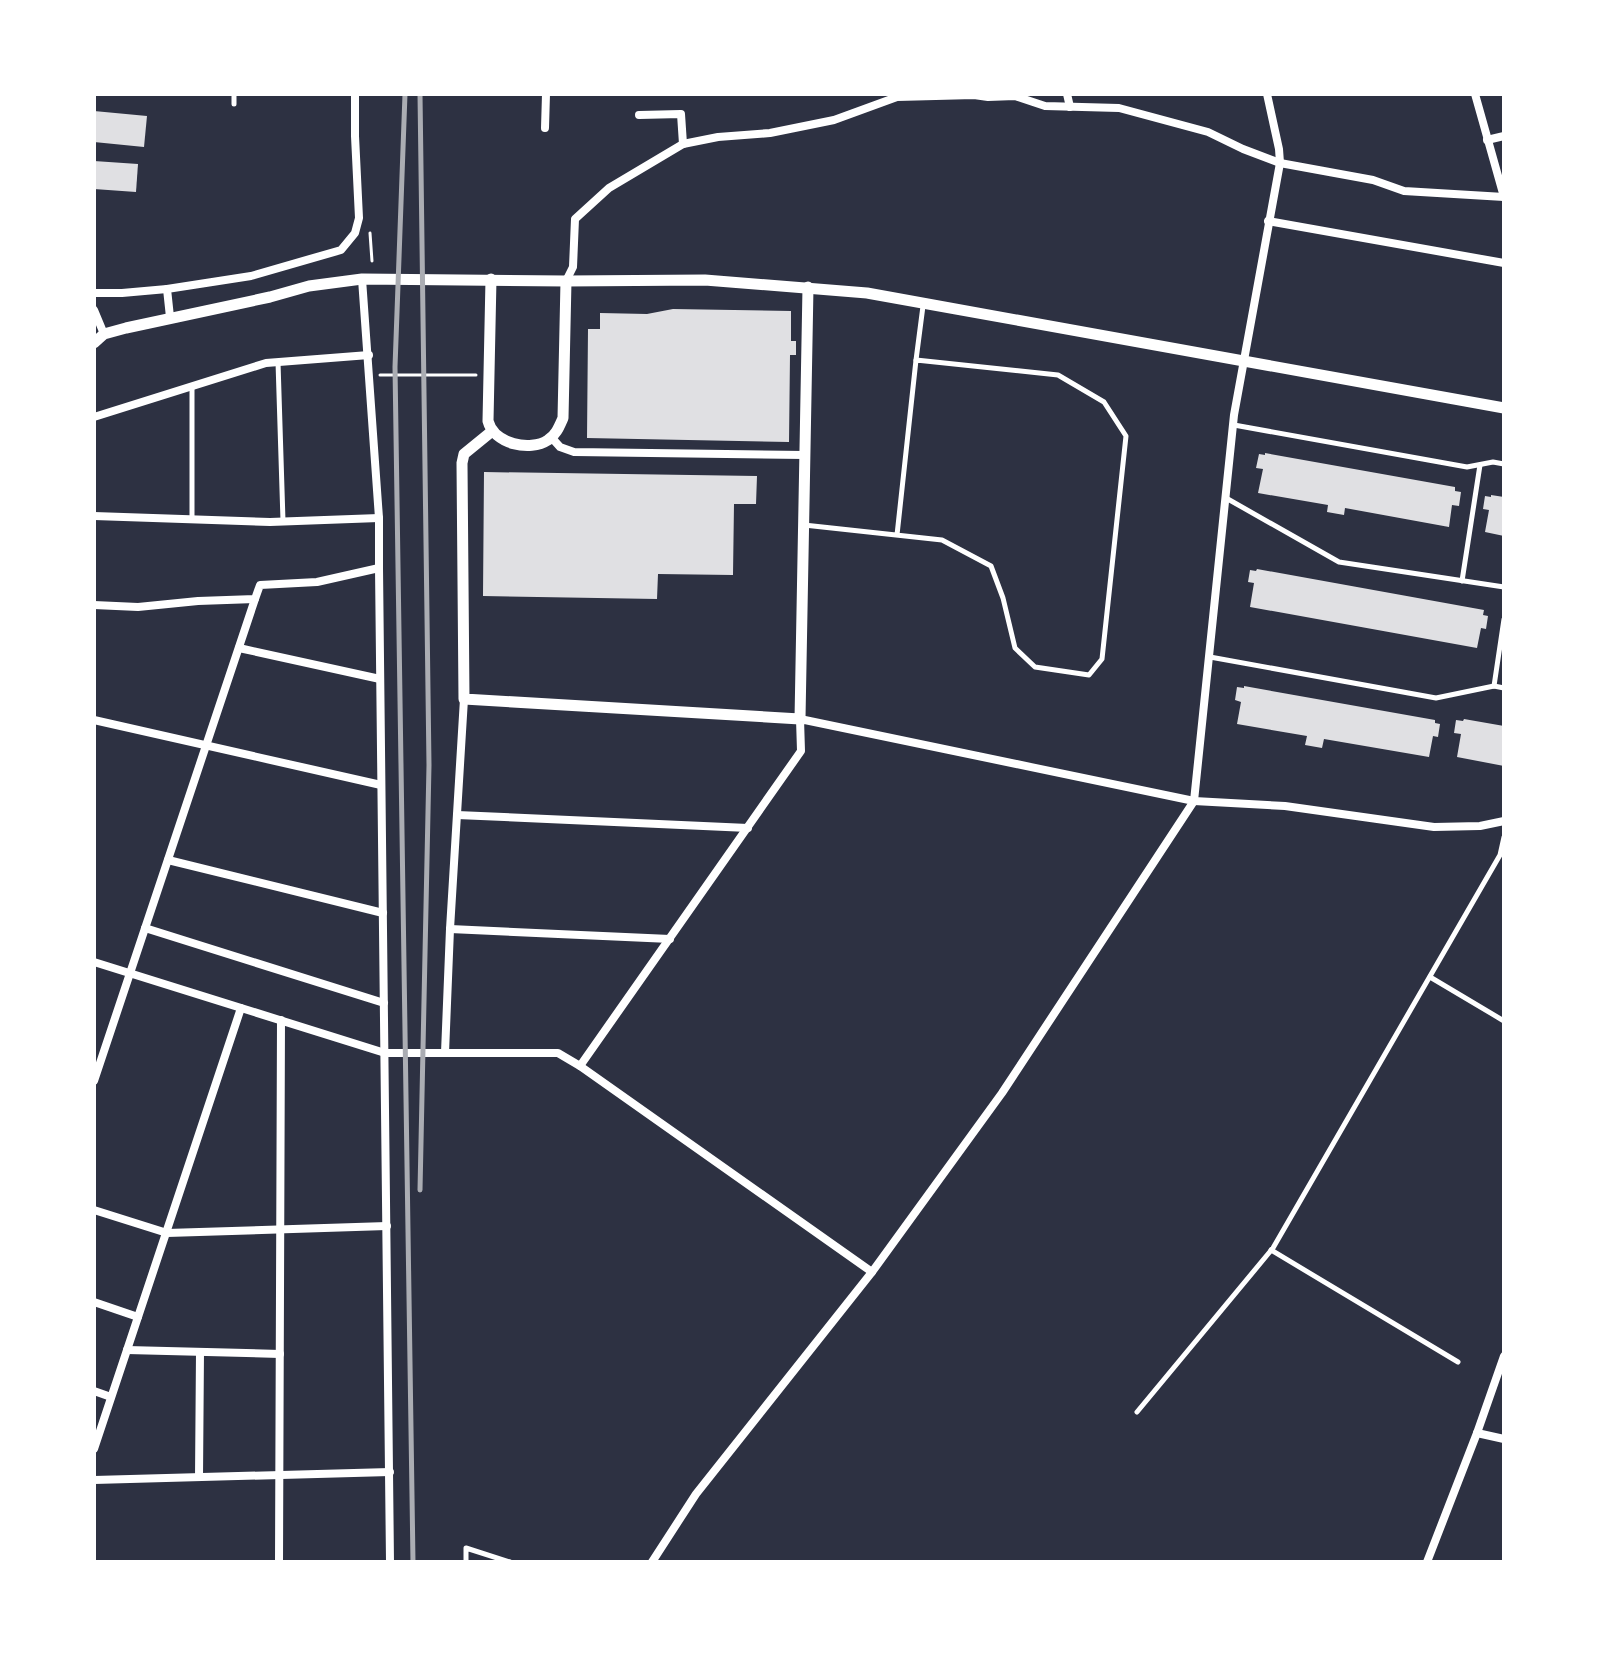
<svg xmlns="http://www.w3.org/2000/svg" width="1598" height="1656" font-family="Barlow,sans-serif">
	<rect width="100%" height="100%" fill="#2d3142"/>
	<g fill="#e0e0e3">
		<path d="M94 111 147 116 144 147 94 142Z"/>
		<path d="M94 161 138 164 136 192 94 189Z"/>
		<path d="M673 309 791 311V341H796V355H790L789 442 587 438 588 329H600V313L647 314Z"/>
		<path d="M1265 453 1455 487V491L1461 492 1459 506 1452 505 1449 527 1345 508 1344 515 1327 512 1328 505 1258 493 1263 469 1256 468 1259 454 1265 455Z"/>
		<path d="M484 472 757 476 756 504H734L733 575 658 574 657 599 483 596Z"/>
		<path d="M1491 495 1504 497V536L1485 532 1489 510 1483 509 1485 496 1491 497Z"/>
		<path d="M1257 569 1484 610 1483 615 1488 616 1486 629 1481 628 1477 648 1250 607 1254 583 1248 582 1250 570 1256 571Z"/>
		<path d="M1244 686 1435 720V723L1440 724 1438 737 1433 736 1429 757 1324 739 1322 748 1305 745 1307 736 1237 724 1241 702 1235 700 1237 687 1244 688Z"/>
		<path d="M1464 719 1504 726V766L1457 757 1461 734 1454 733 1456 720 1463 721Z"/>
	</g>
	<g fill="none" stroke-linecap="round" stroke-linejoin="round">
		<g stroke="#fff" stroke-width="3">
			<path d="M370 233 372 261"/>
			<path d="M380 375H476"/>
		</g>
		<g stroke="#fff" stroke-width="5">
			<path d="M234 94V104"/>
			<path d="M916 360 923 306"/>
			<path d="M278 362 283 521"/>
			<path d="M192 387V520"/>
			<path d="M1234 425 1467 467 1493 462 1504 464"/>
			<path d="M1226 498 1339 562 1504 587"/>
			<path d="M804 525 942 540 991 566 1003 598 1015 648 1035 667 1089 675 1102 659 1126 436 1104 402 1058 375 916 360 897 535"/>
			<path d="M1462 581 1480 465"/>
			<path d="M1210 657 1436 698 1494 686 1504 688"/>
			<path d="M1494 686 1504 619"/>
			<path d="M1430 977 1504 1021"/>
			<path d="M1271 1250 1458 1362"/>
			<path d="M1137 1412 1273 1248 1500 855 1504 837"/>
			<path d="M466 1562V1548L510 1562"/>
		</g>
		<g stroke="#fff" stroke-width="8">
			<path d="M1067 94 1070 107"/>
			<path d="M1475 94 1504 197"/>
			<path d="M639 115 681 114 683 144"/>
			<path d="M545 128 546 94"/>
			<path d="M1487 140 1504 136"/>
			<path d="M1268 221 1504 263"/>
			<path d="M566 281 573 267 575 219 609 188 683 144 718 137 770 133 834 120 897 97 974 95 988 97 1015 96 1045 106 1119 108 1208 132 1243 149 1280 163 1373 180 1404 191 1504 197"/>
			<path d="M94 293H122L167 289"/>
			<path d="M94 310 104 334"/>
			<path d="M170 317 167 289 251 276 341 250 355 233 359 218 355 136V94"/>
			<path d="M94 417 266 363 369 355"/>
			<path d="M552 438 560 447 574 452 805 455"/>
			<path d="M94 516 270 522 379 518"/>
			<path d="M379 568 390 1562"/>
			<path d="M94 605 138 607 198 601 255 599 260 585 317 582 379 568V518L362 279"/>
			<path d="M239 648 380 679"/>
			<path d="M94 720 381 785"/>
			<path d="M457 815 748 828"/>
			<path d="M168 860 383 913"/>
			<path d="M145 928 384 1003"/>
			<path d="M450 929 670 939"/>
			<path d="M94 962 385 1053H558L580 1066 872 1272"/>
			<path d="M445 1053 450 929 464 699"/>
			<path d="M580 1066 801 751 800 719 1194 801 1285 806 1434 827 1480 826 1504 821"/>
			<path d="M94 1081 255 599"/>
			<path d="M94 1210 167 1233 387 1226"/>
			<path d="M94 1302 138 1317"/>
			<path d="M127 1350 280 1354"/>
			<path d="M94 1391 111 1397"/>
			<path d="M1477 1433 1504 1439"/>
			<path d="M94 1449 241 1008"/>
			<path d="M199 1477 200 1352"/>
			<path d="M94 1480 390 1472"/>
			<path d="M279 1562 281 1020"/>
			<path d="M652 1562 696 1494 872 1272 1002 1093 1194 801 1234 415 1280 163 1279 149 1267 94"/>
			<path d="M1427 1562 1477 1433 1504 1356"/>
		</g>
		<g stroke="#fff" stroke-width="11">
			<path d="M491 279 488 421C494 444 530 452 548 440 556 435 559 427 563 418L566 281"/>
			<path d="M94 343 104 334 126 328 270 297 309 286 362 279 566 281 705 280 867 293 1504 408"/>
			<path d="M491 432 464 454 462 463 464 699 800 719 808 287"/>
		</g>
		<g stroke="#abadb3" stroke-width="5">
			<path d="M405 94 395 367 413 1562"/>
			<path d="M420 1190 429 765 420 94"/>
		</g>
	</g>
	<rect width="1598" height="1656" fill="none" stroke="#ffffff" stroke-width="192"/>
</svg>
